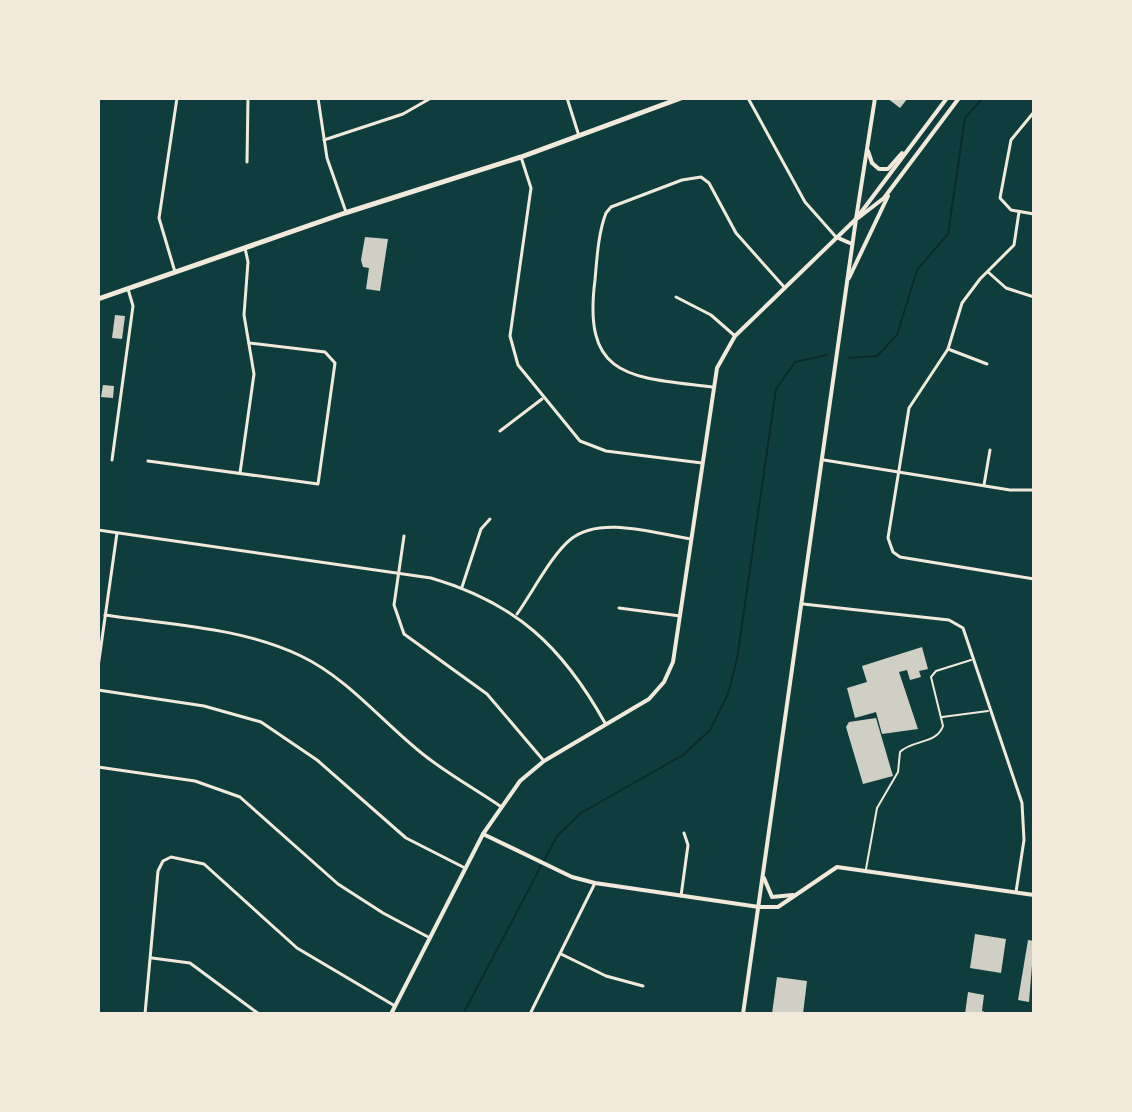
<svg xmlns="http://www.w3.org/2000/svg" width="1132" height="1112" font-family="'Sofia Sans Condensed',sans-serif">
	<rect width="100%" height="100%" fill="#0f3d3e"/>
	<g fill="none" stroke-linecap="round" stroke-linejoin="round">
		<g stroke="#0a2a2b" stroke-width="2">
			<path d="M848 358 877 356 897 335 917 270 948 234 965 118 983 98"/>
			<path d="M463 1014 557 836 581 813 683 755 710 730 728 694 737 659 776 389 795 362 827 355"/>
		</g>
	</g>
	<g fill="#cfcfc3">
		<path d="M887 98H908L900 108Z"/>
		<path d="M365 237 388 239 380 291 366 289 369 268 363 267 361 260Z"/>
		<path d="M115 315 125 316 122 339 112 338Z"/>
		<path d="M103 385 114 386 113 398 101 397Z"/>
		<path d="M922 647 928 669 919 671 921 677 910 680 907 670 899 672 918 729 882 734 876 712 855 718 847 688 867 682 862 666Z"/>
		<path d="M876 718 893 776 863 784 846 727 849 722Z"/>
		<path d="M975 934 1006 939 1001 973 970 968Z"/>
		<path d="M1028 940 1034 941 1029 1002 1018 1000Z"/>
		<path d="M777 977 807 981 803 1014H772Z"/>
		<path d="M968 992 984 995 982 1011 991 1014H965Z"/>
	</g>
	<g fill="none" stroke-linecap="round" stroke-linejoin="round">
		<g stroke="#f1e9da" stroke-width="2">
			<path d="M942 717 988 711"/>
			<path d="M866 869 877 808 898 772 900 752C913 739 936 745 943 726L931 677 936 671 971 660"/>
		</g>
		<g stroke="#f1e9da" stroke-width="3">
			<path d="M318 98 327 158 346 212"/>
			<path d="M567 98 579 136"/>
			<path d="M748 98 805 202 836 237"/>
			<path d="M1034 112 1011 140 1000 198 1011 210 1034 214"/>
			<path d="M324 140 403 114 431 98"/>
			<path d="M521 157 531 188 510 336 518 365 580 441 606 451 702 463"/>
			<path d="M247 162 248 98"/>
			<path d="M1019 212 1014 245 980 279 962 303 948 349 909 408 888 538 893 552 900 557 1034 579"/>
			<path d="M175 272 159 218 177 98"/>
			<path d="M988 272 1006 288 1034 297"/>
			<path d="M676 297 711 315 735 336"/>
			<path d="M948 349 987 364"/>
			<path d="M712 387C632 377 582 380 595 280 597 258 598 234 606 213L611 207 682 180 701 177 709 183 736 233 785 288"/>
			<path d="M500 431 542 399"/>
			<path d="M112 460 133 306 128 289"/>
			<path d="M824 460 1010 490H1034"/>
			<path d="M148 461 318 484 335 363 325 352 249 343"/>
			<path d="M240 473 254 374 244 315 248 262 245 248"/>
			<path d="M984 485 990 450"/>
			<path d="M98 530 431 578C516 603 562 646 605 723"/>
			<path d="M404 536 394 605 404 634 487 694 544 761"/>
			<path d="M462 587 481 529 490 519"/>
			<path d="M803 604 949 620 963 628 1022 803 1024 840 1016 892"/>
			<path d="M619 608 680 616"/>
			<path d="M517 614C532 593 552 554 571 539 601 515 656 534 691 539"/>
			<path d="M105 615C170 625 241 627 301 656 349 679 383 723 424 755 448 774 475 789 500 806"/>
			<path d="M98 667 117 533"/>
			<path d="M98 690 204 706 261 722 317 760 406 838 465 868"/>
			<path d="M98 767 195 781 240 797 338 884 383 913 430 938"/>
			<path d="M681 896 688 845 684 833"/>
			<path d="M561 954 606 976 643 986"/>
			<path d="M152 958 190 963 259 1014"/>
			<path d="M145 1014 158 871 163 861 171 857 204 864 297 948 395 1006"/>
			<path d="M530 1014 595 883"/>
		</g>
		<g stroke="#f1e9da" stroke-width="4">
			<path d="M483 834 572 877 595 883 759 907H778L837 867 1034 895"/>
			<path d="M764 878 772 897 793 895"/>
			<path d="M391 1014 483 834 520 781 544 761 649 699 664 682 673 662 717 368 735 336 856 219 875 98"/>
		</g>
		<g stroke="#f1e9da" stroke-width="4">
			<path d="M868 151 872 163 879 169H888L902 153"/>
			<path d="M858 218 884 198 959 98"/>
			<path d="M836 237 852 244"/>
			<path d="M849 278 888 196"/>
			<path d="M743 1014 856 219 947 98"/>
		</g>
		<path stroke="#f1e9da" stroke-width="5" d="M98 299 345 213 521 157 681 98"/>
	</g>
	<rect width="1132" height="1112" fill="none" stroke="#f1e9da" stroke-width="200"/>
</svg>
